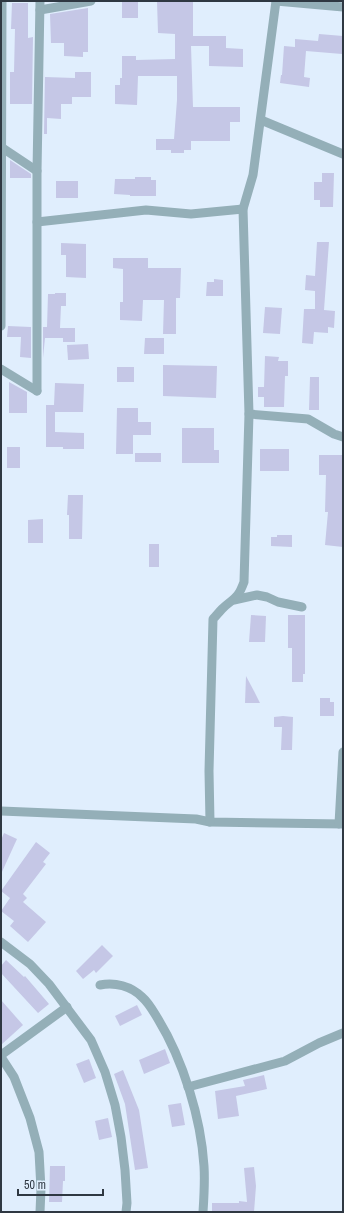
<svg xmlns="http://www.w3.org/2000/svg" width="344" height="1213" font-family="'Archivo Narrow',sans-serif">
	<rect width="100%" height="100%" fill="#e0eefd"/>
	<g fill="#c5c7e6">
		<rect x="122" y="1" width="16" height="17"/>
		<path d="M157 1H193V36H226V48L243 49V67L209 66V46H191L193 107H240V122H230V141H191V150H184V153H171V150H156V139H174L177 100V76H138L137 105 115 104V85H120V78H122V56H136V60L175 59V34L158 33Z"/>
		<path d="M12 3H28V38L33 37 32 104H10V72H14L15 29H11Z"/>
		<path d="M88 8V52H83V57L64 56V43H51L50 14Z"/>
		<path d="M319 34 343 36 342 54 306 51 304 77 310 78 309 87 280 83 281 75H282L284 46 295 47V39L318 41Z"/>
		<path d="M45 70V77L75 78V72H91V97H72V104H61V119L47 118V134H44Z"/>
		<path d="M10 160 31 174V178H10Z"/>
		<path d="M322 173H334L333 207H320V200H314V182H322Z"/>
		<path d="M135 177H151V180H156V196H130V195L114 194 115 179H135Z"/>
		<rect x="56" y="181" width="22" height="17"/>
		<path d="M317 242H329L324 310 335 311 334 328 328 327V333L314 332 313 344 302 343 304 309H315V291L305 290 306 275 315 276Z"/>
		<path d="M61 243 86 244V278L66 277V255H61Z"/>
		<path d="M113 258H148V268H181L180 298H176V334H163L164 300H143L142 321 120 320V302H123V269L113 268Z"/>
		<path d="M214 279 223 280V296H206L207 282H214Z"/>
		<path d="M55 293H66V306H61L60 328H75V342H63V338H45L43 358V327H47L48 294H55Z"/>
		<path d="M265 307 282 308 280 334 263 333Z"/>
		<path d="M8 326 31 327V358L20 357 21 337H7Z"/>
		<path d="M145 338H164V354H144Z"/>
		<path d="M88 344 89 359 68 360 67 345Z"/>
		<path d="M265 356 279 357 278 361H288V376H285L284 407H264V397H258V387H264Z"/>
		<path d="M163 365 217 366 216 398 163 396Z"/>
		<rect x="117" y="367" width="17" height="15"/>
		<path d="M310 377H319V410H309Z"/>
		<path d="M9 382 27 392V413H9Z"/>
		<path d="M55 383 84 384 83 412H55V432L84 433V449H63V447H46V405H54Z"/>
		<path d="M117 408H138V422H151V435H133V454H116Z"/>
		<path d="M182 428H214V450H219V463H182Z"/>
		<rect x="7" y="447" width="13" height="21"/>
		<rect x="260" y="449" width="29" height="22"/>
		<rect x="135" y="453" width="26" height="9"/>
		<path d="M319 455H343V547L325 545 328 512H325L326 475H319Z"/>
		<path d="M68 495H83L82 539H69V515H67Z"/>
		<path d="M43 519V543H28V520Z"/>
		<path d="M277 535H292V547L271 546V537H277Z"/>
		<rect x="149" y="544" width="10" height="23"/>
		<path d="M251 615 266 616 265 642H249Z"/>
		<path d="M288 615H305V674H303V682H292V648H288Z"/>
		<path d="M246 676 255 693 260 703H245Z"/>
		<path d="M320 698H330V702H334V716H320Z"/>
		<path d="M283 716 293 717 292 750H281L282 727H274V717Z"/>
		<path d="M4 833 17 839 1 874V840Z"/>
		<path d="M36 842 50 853 43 862 46 864 23 894 27 898 23 902 46 922 28 942 10 926 14 921 1 911 10 898 1 891Z"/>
		<path d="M102 945 113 956 96 973 94 970 83 979 76 971Z"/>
		<path d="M6 960 24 977 25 976 49 1004 38 1013 1 973V966Z"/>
		<path d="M1 1000 23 1025 1 1045Z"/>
		<path d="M137 1005 142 1015 120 1026 115 1016Z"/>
		<path d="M165 1049 170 1063 144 1074 139 1060Z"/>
		<path d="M89 1059 96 1078 84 1083 76 1064Z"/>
		<path d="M123 1070 139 1110 148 1168 135 1170 125 1104 114 1074Z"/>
		<path d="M264 1075 267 1089 236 1096 239 1116 218 1119 215 1091 245 1086 243 1080Z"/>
		<path d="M181 1103 185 1125 172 1127 168 1105Z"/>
		<path d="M108 1118 112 1137 99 1140 95 1121Z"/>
		<path d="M50 1166H65V1181H63L62 1202H49Z"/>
		<path d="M254 1167 256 1186 254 1212H212V1203H239V1201L247 1202 244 1168Z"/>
	</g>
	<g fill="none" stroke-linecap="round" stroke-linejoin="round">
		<g stroke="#94afb8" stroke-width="9">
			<path d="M276 1 343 7"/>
			<path d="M40 10 91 1"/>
			<path d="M261 120 343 154"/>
			<path d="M1 147 37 171"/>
			<path d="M37 222 146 210 191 214 243 209"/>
			<path d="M1 326 2 1"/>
			<path d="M1 369 37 391"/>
			<path d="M37 391V171L40 1"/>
			<path d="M249 414 308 419 334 434 343 437"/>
			<path d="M234 600 257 595 267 597 278 602 302 607"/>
			<path d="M1 811 196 819 210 822 343 824"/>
			<path d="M210 822 209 771 213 619C216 616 219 612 222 609 234 597 237 601 244 582L249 414 243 209 253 175 276 1"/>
			<path d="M339 824 343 752"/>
			<path d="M1 942 30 964 49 984 91 1040 105 1072 115 1105 121 1137 125 1170 127 1203 126 1212"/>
			<path d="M100 985C115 982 131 986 142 997 149 1003 153 1011 158 1019 183 1060 201 1118 204 1166 205 1182 204 1197 203 1212"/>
			<path d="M1 1055 67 1007"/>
			<path d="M1 1057 14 1077 30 1118 39 1152 41 1189 40 1212"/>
			<path d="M188 1087 285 1061 319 1043 343 1033"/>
		</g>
	</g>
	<rect width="344" height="1213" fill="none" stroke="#2f3842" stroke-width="4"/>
	<path d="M18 1189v6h85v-6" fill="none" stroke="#2f3842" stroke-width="2"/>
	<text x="24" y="1189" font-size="12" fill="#2f3842" stroke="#e0eefd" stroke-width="3" paint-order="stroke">50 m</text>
</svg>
